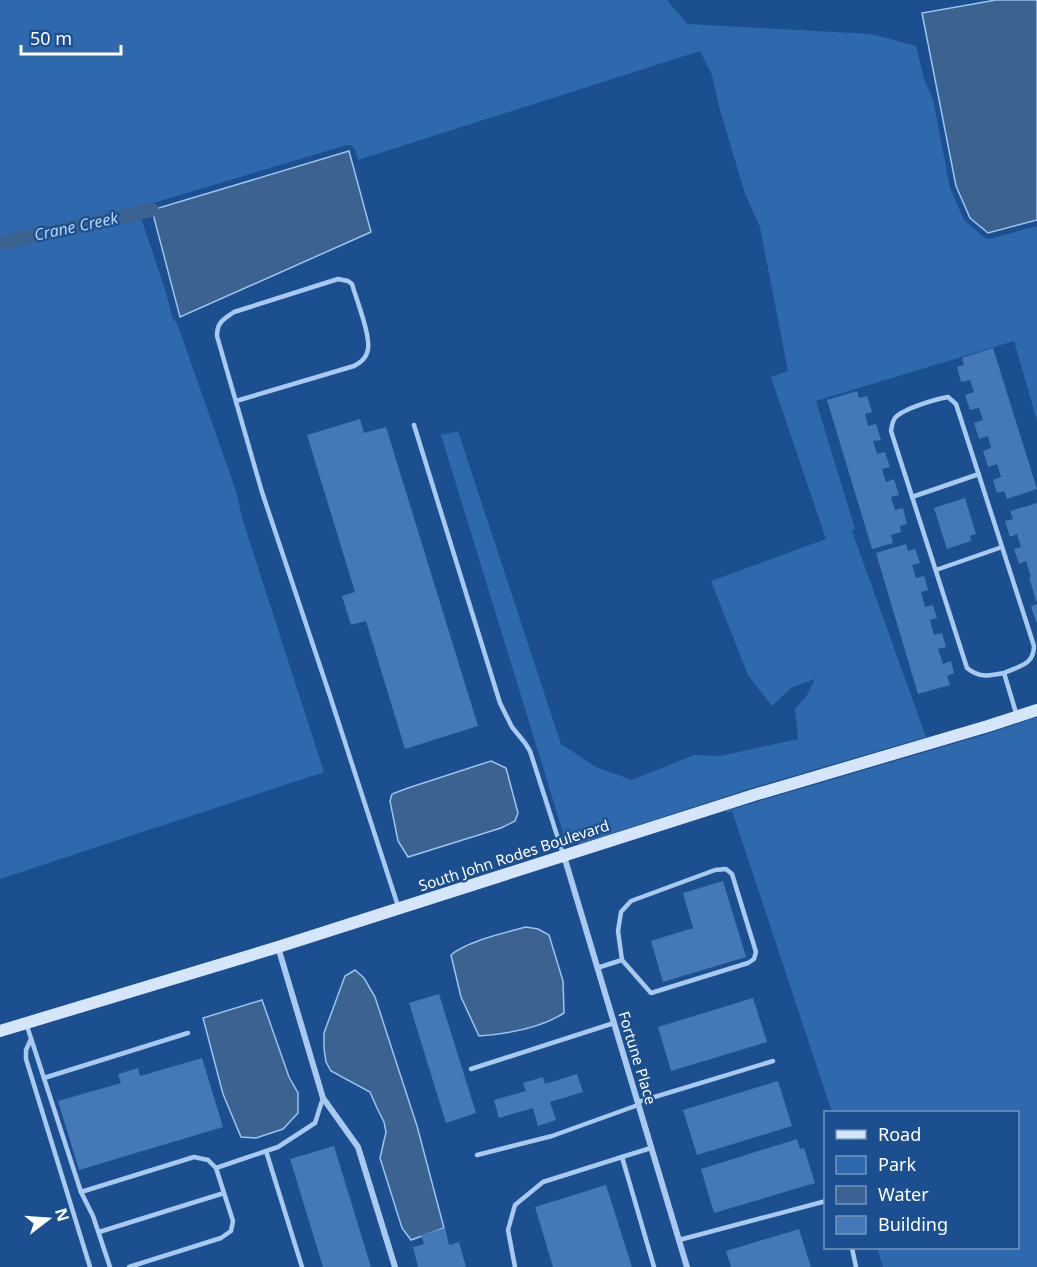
<svg xmlns="http://www.w3.org/2000/svg" width="1037" height="1267" font-family="'Noto Sans',sans-serif">
	<rect width="100%" height="100%" fill="#1b4f8f"/>
	<g fill="#2e69ad">
		<path d="M0 0H667L687 24 871 34 916 46 924 79 933 99 950 188 964 220 985 238 989 239 1037 226V421L1014 341 816 401 855 529 852 531 926 737 752 788 580 844 565 839 441 435 458 431 561 744 596 767 632 780 694 755 720 756 798 739 795 709 807 695 815 679 791 688 772 706 748 675 711 581 826 539 771 377 788 371 760 227 745 194 719 106 712 75 700 51 358 160C356 153 356 145 347 145L150 204 146 207V216L141 218 164 286 173 319 177 323 236 491 243 521 324 772 0 879Z"/>
		<path d="M1037 717V1267H883L877 1248H1018V1112H832L732 811 726 813V811L990 733Z"/>
	</g>
	<g fill="#3c6290" stroke="#9cc4f0" stroke-width="1.5">
		<path d="M996 0H1037V220L988 233 970 218 956 186 922 13Z"/>
		<path d="M349 151 371 232 180 317 152 210Z"/>
		<path d="M491 761 506 768 518 813 515 821 501 828 408 857 398 841 390 801 392 794 408 788Z"/>
		<path d="M526 927 538 929 549 935 563 981 564 1013C539 1029 507 1034 479 1036L461 997 451 955C467 941 505 933 526 927Z"/>
		<path d="M355 970 364 978 375 997 417 1126 444 1228 411 1240 402 1228 380 1158 386 1132 384 1122 377 1108 370 1092 331 1071 326 1062 324 1048V1033L345 976Z"/>
		<path d="M262 1000 289 1077 298 1093V1113L283 1129 256 1138 241 1137 223 1094 203 1018Z"/>
	</g>
	<g fill="none" stroke-linecap="round" stroke-linejoin="round">
		<path stroke="#3c6290" stroke-width="14" d="M0 243 152 210"/>
	</g>
	<g fill="#4478b7">
		<path d="M993 348 1037 489 1007 499 1004 491 997 493 993 480 1001 477 997 464 988 467 983 451 991 448 988 436 979 439 974 423 983 420 979 408 970 410 965 395 974 392 970 380 961 382 957 367 964 365 962 358Z"/>
		<path d="M857 391 859 398 867 396 872 412 865 414 868 426 876 424 881 440 873 441 877 454 885 452 890 467 882 469 886 482 894 479 899 495 891 497 895 510 903 508 907 524 900 526 901 532 891 535 893 543 872 549 827 400Z"/>
		<path d="M360 419 364 433 386 427 478 726 405 749 366 621 351 625 342 596 355 592 307 435Z"/>
		<path d="M965 498 976 534 970 536 971 541 947 549 934 508Z"/>
		<path d="M1037 503V601H1036L1029 577H1031L1026 561 1019 564 1014 549 1021 547 1017 534 1010 537 1005 521 1013 519 1010 511Z"/>
		<path d="M906 544 908 551 915 549 920 563 912 565 916 578 924 576 928 590 921 592 925 607 933 605 937 618 930 620 934 635 942 633 946 647 938 649 943 664 951 661 954 673 947 676 950 685 918 694 876 553Z"/>
		<path d="M1037 604V622H1036L1031 606Z"/>
		<path d="M723 881 746 957 663 982 651 941 693 928 683 893Z"/>
		<path d="M439 994 476 1113 446 1123 409 1003Z"/>
		<path d="M753 998 767 1042 671 1071 658 1027Z"/>
		<path d="M202 1058 223 1127 79 1170 58 1101 121 1083 118 1074 138 1068 140 1076Z"/>
		<path d="M577 1074 583 1092 550 1102 556 1120 538 1126 533 1108 499 1118 494 1100 526 1091 523 1083 543 1077 545 1084Z"/>
		<path d="M778 1081 792 1126 697 1155 683 1110Z"/>
		<path d="M797 1139 800 1149 804 1148 815 1183 714 1213 701 1169Z"/>
		<path d="M334 1146 371 1267H323L290 1159Z"/>
		<path d="M606 1185 632 1267H553L535 1207Z"/>
		<path d="M445 1228 449 1245 459 1242 466 1267H418L413 1247 424 1244 421 1235Z"/>
		<path d="M799 1229 811 1267H731L726 1251Z"/>
	</g>
	<g fill="none" stroke-linecap="round" stroke-linejoin="round">
		<g stroke="#a9c9ee" stroke-width="4.5">
			<path d="M236 401 354 366C360 363 365 359 367 353 373 340 356 299 352 284L348 281 338 279 234 312C223 320 217 322 217 336L262 492 329 693 398 906"/>
			<path d="M414 425 500 703 512 727 525 743 530 751 563 854"/>
			<path d="M912 497 979 474"/>
			<path d="M936 570 1002 547"/>
			<path d="M1004 673C989 676 979 678 967 668L891 431C892 426 892 422 895 418 902 409 936 399 948 397L956 404 1034 646C1034 665 1019 666 1004 673L1017 716"/>
			<path d="M597 968 622 960 651 993 748 963 754 959 756 952 732 874 726 869 715 870 631 901 621 912 618 931 622 960"/>
			<path d="M27 1026 81 1192 93 1216 110 1267"/>
			<path d="M31 1039 26 1050V1059L90 1267"/>
			<path d="M471 1069 614 1023"/>
			<path d="M44 1078 188 1033"/>
			<path d="M638 1102 773 1061"/>
			<path d="M651 1148 622 1157 654 1267"/>
			<path d="M266 1151 302 1267"/>
			<path d="M477 1155 552 1136 638 1105"/>
			<path d="M216 1168 278 1147 315 1123 323 1098"/>
			<path d="M81 1192 194 1157 208 1160 216 1168 233 1221 231 1231 221 1238 129 1267"/>
			<path d="M99 1232 224 1193"/>
			<path d="M679 1240 826 1201"/>
			<path d="M852 1248 856 1267"/>
			<path d="M515 1267 508 1230 515 1205 543 1182 622 1157"/>
		</g>
		<g stroke="#a9c9ee" stroke-width="6">
			<path d="M564 856 687 1267"/>
			<path d="M278 947 323 1098 358 1147 395 1267"/>
		</g>
		<path stroke="#d6e6fa" stroke-width="12" d="M0 1031 278 947 754 795 988 726 1037 710"/>
	</g>
	<g text-anchor="middle" stroke-width="4.5" stroke-linejoin="round" paint-order="stroke">
		<g font-size="15" fill="#fff" stroke="#1b4f8f">
			<text transform="translate(514 856) rotate(-18)" y="5">South John Rodes Boulevard</text>
			<text transform="translate(637 1058) rotate(73)" y="5">Fortune Place</text>
		</g>
		<g font-size="16" font-style="italic" fill="#b5d3f5" stroke="#1b4f8f">
			<text transform="translate(76 226) rotate(-12)" y="6">Crane Creek</text>
		</g>
	</g>
	<rect x="824" y="1111" width="195" height="138" fill="#1b4f8f" stroke="#7695bc" stroke-width="1.5"/>
	<rect x="836" y="1130" width="30" height="9" fill="#d6e6fa" stroke="#7695bc" stroke-width="1.5"/>
	<text x="878" y="1141" font-size="18" fill="#ffffff">Road</text>
	<rect x="836" y="1156" width="30" height="18" fill="#2e69ad" stroke="#7695bc" stroke-width="1.5"/>
	<text x="878" y="1171" font-size="18" fill="#ffffff">Park</text>
	<rect x="836" y="1186" width="30" height="18" fill="#3c6290" stroke="#7695bc" stroke-width="1.5"/>
	<text x="878" y="1201" font-size="18" fill="#ffffff">Water</text>
	<rect x="836" y="1216" width="30" height="18" fill="#4478b7" stroke="#7695bc" stroke-width="1.5"/>
	<text x="878" y="1231" font-size="18" fill="#ffffff">Building</text>
	<g transform="translate(48 1219) rotate(73)" stroke="#1b4f8f" stroke-width="4.5" paint-order="stroke">
	<path d="M0-4.5L10 22L0 15L-10 22Z" fill="#ffffff"/>
	<text y="-9" font-size="16" font-weight="bold" text-anchor="middle" fill="#ffffff">N</text>
	</g>
	<path d="M21 45v9h100v-9" fill="none" stroke="#ffffff" stroke-width="3"/>
	<text x="30" y="45" font-size="18" fill="#ffffff" stroke="#1b4f8f" stroke-width="4.5" paint-order="stroke">50 m</text>
</svg>
